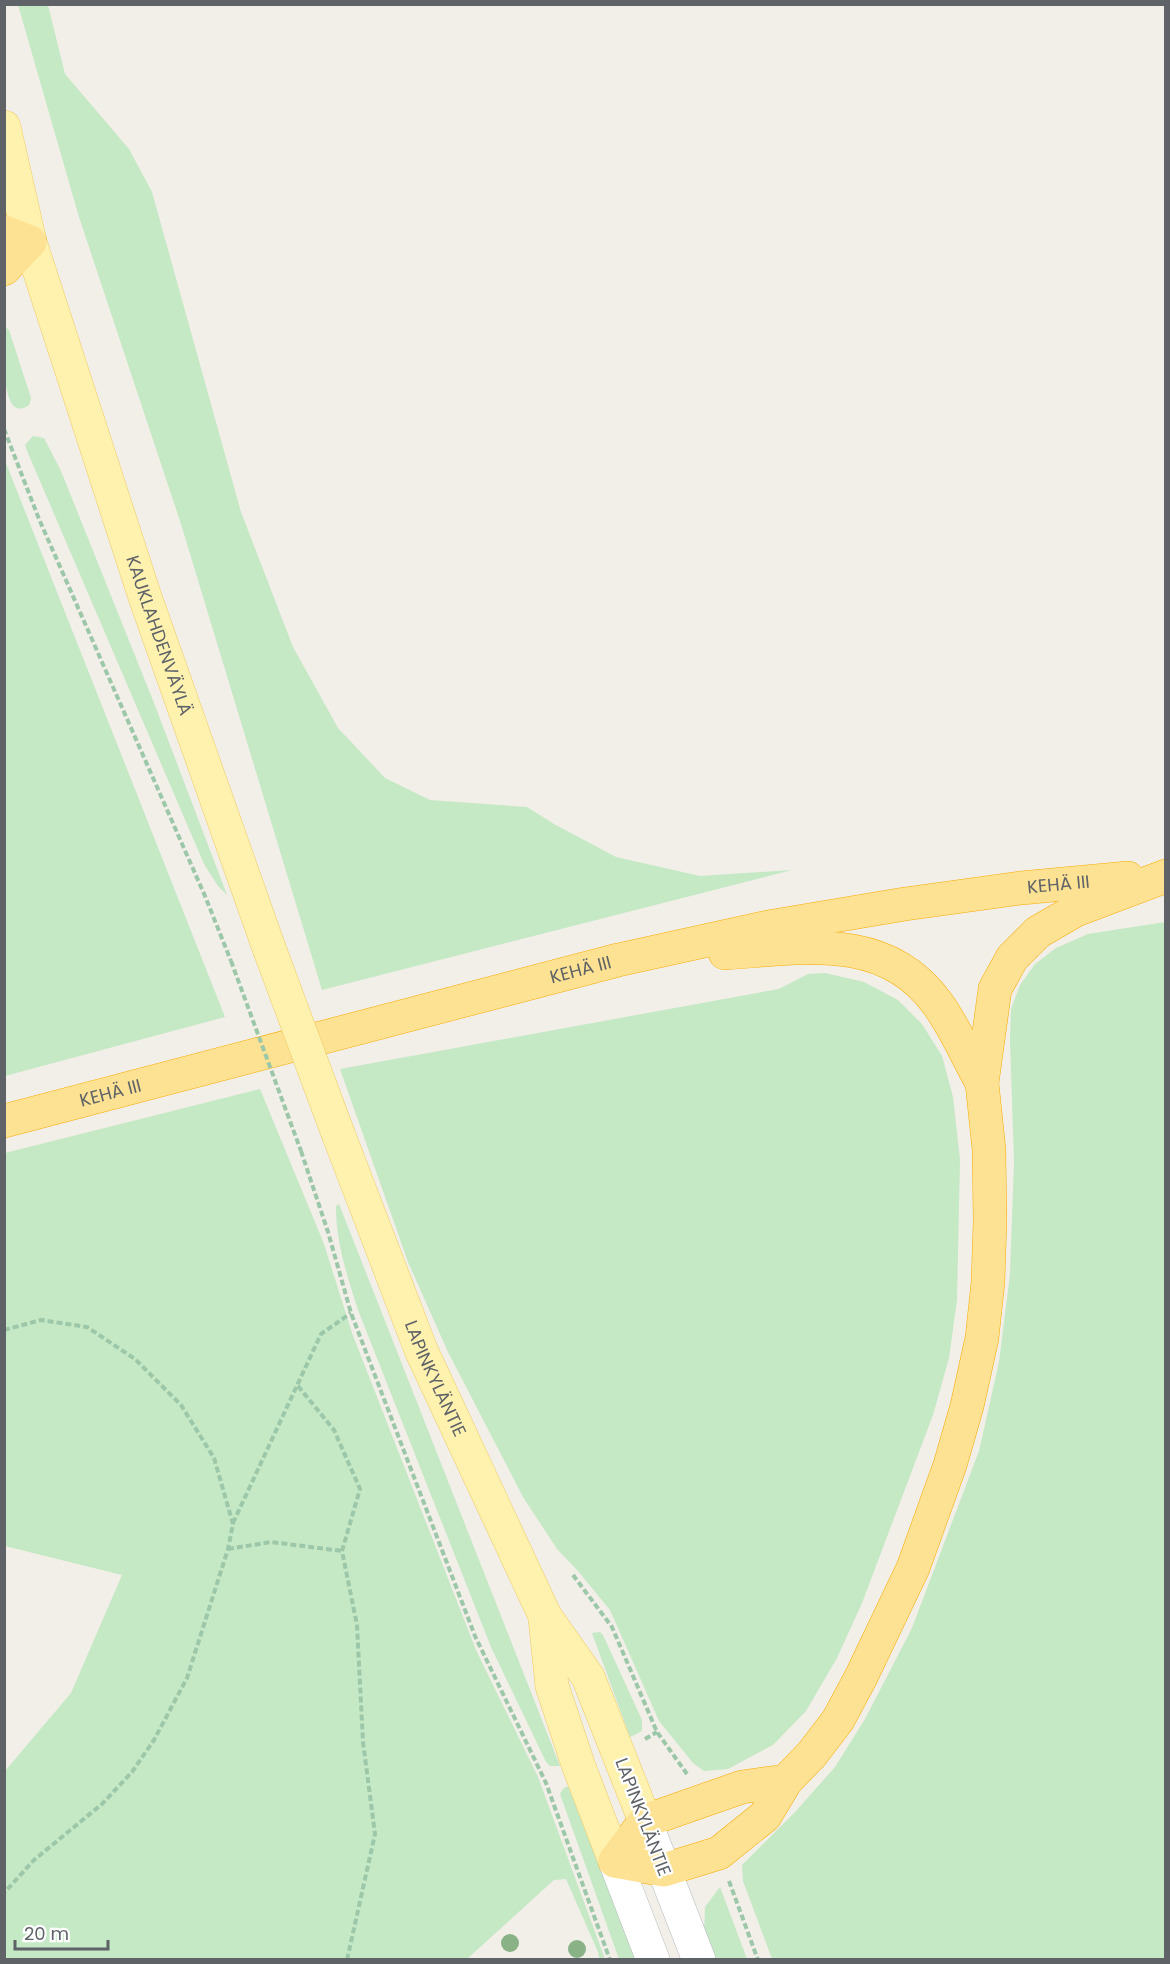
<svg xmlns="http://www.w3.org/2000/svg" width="1170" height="1964" font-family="Poppins,sans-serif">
	<rect width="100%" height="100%" fill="#f1efe8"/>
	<g fill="#c5e8c5">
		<path d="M18 5H48L65 74 129 149 152 192 241 512 293 647 338 728 385 778 430 800 527 807 554 824 616 857 700 876 792 870 322 990 181 524 79 217Z"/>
		<path d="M4 326 9 330 31 398C30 404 29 407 23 408 0 416 4 341 4 326Z"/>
		<path d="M33 436 44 438 61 471 154 703 227 895 218 886 204 864 28 453 25 445Z"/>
		<path d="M4 458 225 1017 5 1076H4Z"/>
		<path d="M1165 922V1959H772L743 1881 742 1865 796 1811 835 1767 865 1719 912 1628 979 1451 999 1362 1010 1274 1014 1162 1010 1040 1011 1009 1020 985 1035 964 1056 948 1088 934Z"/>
		<path d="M825 973 864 982 898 1000 922 1024 942 1056 953 1097 960 1160 957 1300 949 1358 933 1415 862 1603 837 1658 806 1711 773 1745 728 1769 704 1771 693 1763 659 1721 610 1610 578 1571 557 1549 523 1497 448 1352 408 1262 340 1069 779 989 808 974Z"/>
		<path d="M260 1089 324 1244 352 1333 476 1650 538 1777 605 1959H599L598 1952 566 1879 554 1880 467 1959H5V1771L71 1693 122 1575 5 1546V1153Z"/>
		<path d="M339 1204 560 1766H550L546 1762 491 1647 358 1310C347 1275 336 1243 336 1206Z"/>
		<path d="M600 1632 603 1635 642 1720V1731L630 1737 592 1633Z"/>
		<path d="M568 1786 636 1959H619L560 1794 563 1789Z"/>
		<path d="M720 1887 747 1959H715L704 1932 705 1907Z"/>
	</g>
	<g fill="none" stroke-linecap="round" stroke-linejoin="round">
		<g stroke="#b6babf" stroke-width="34">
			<g id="secondary">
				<path d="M645 1821 699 1960"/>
				<path d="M615 1861 653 1960"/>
			</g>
		</g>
		<g stroke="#f2c960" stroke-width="34">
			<g id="primary">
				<path id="s1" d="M4 127 30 242 145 597 269 948"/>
				<path id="s2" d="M339 1136 421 1350 545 1616 588 1677 645 1821"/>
				<path d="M545 1618 552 1686 579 1767 615 1861"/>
			</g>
		</g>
		<g stroke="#f9ab00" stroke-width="34">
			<g id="highway">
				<path d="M4 232 30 242 4 269"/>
				<path d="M725 953C801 948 885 931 937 1003 955 1027 967 1057 982 1083"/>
				<path id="s3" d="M4 1121 618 960 768 927 905 904 1021 888 1128 878"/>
				<path d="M786 1781 742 1787 645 1821 615 1861 664 1870 719 1853 765 1816 786 1781 812 1754 838 1720 861 1677 913 1568 950 1465 967 1406 982 1338 988 1282 990 1221 989 1150 982 1083 995 989 1012 958 1038 932 1076 910 1166 876"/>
			</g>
		</g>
		<g stroke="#9cc7a9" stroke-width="4" stroke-dasharray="6 3" stroke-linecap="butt">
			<path d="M4 429 39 519 205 896 231 961"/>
			<path d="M301 1151 328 1232 351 1313 475 1636 546 1783 610 1960"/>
			<path d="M4 1330 41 1320 87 1327 135 1359 181 1405 214 1458 233 1524 228 1549 187 1678 154 1740 132 1772 102 1804 34 1860 4 1893"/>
			<path d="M298 1386 334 1430 360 1489 342 1551 357 1625 363 1742 375 1834 347 1960"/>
			<path d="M233 1523 321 1334 351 1313"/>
			<path d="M228 1549 271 1542 342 1551"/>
			<path d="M573 1575 612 1627 657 1732 687 1774"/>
			<path d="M645 1739 657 1732"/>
			<path d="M729 1881 758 1960"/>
		</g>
		<use href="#secondary" stroke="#fff" stroke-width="33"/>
		<use href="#primary" stroke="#fff2af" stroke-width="33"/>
		<use href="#highway" stroke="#fde293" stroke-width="33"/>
		<g stroke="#f2c960" stroke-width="34" stroke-linecap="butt">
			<path id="primary-bridge" d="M269 948 339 1136"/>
		</g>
		<path stroke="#9cc7a9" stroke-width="4" stroke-dasharray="6 3" stroke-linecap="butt" d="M231 961 301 1151"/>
		<use href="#primary-bridge" stroke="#fff2af" stroke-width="33"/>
	</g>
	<g fill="#89b387">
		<circle cx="510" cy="1943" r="9"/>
		<circle cx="577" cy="1949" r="9"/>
	</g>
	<g text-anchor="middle" stroke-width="4.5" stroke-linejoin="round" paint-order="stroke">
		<g font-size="18" fill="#5f6368" stroke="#fff">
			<text dy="6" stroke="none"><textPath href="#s1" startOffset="532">KAUKLAHDENVÄYLÄ</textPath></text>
			<text dy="6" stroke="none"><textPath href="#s3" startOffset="1082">KEHÄ III</textPath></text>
			<text dy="6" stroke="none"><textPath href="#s3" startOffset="596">KEHÄ III</textPath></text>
			<text dy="6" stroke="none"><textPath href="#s3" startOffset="110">KEHÄ III</textPath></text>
			<text dy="6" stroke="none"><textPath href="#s2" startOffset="261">LAPINKYLÄNTIE</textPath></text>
			<text transform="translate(643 1817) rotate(69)" y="6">LAPINKYLÄNTIE</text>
		</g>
	</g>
	<rect width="1170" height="1964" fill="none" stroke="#5f6368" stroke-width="12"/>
	<path d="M15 1940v9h93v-9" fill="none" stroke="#5f6368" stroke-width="3"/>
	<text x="24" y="1940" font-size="18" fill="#5f6368" stroke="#ffffff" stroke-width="4.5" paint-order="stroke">20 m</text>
</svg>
